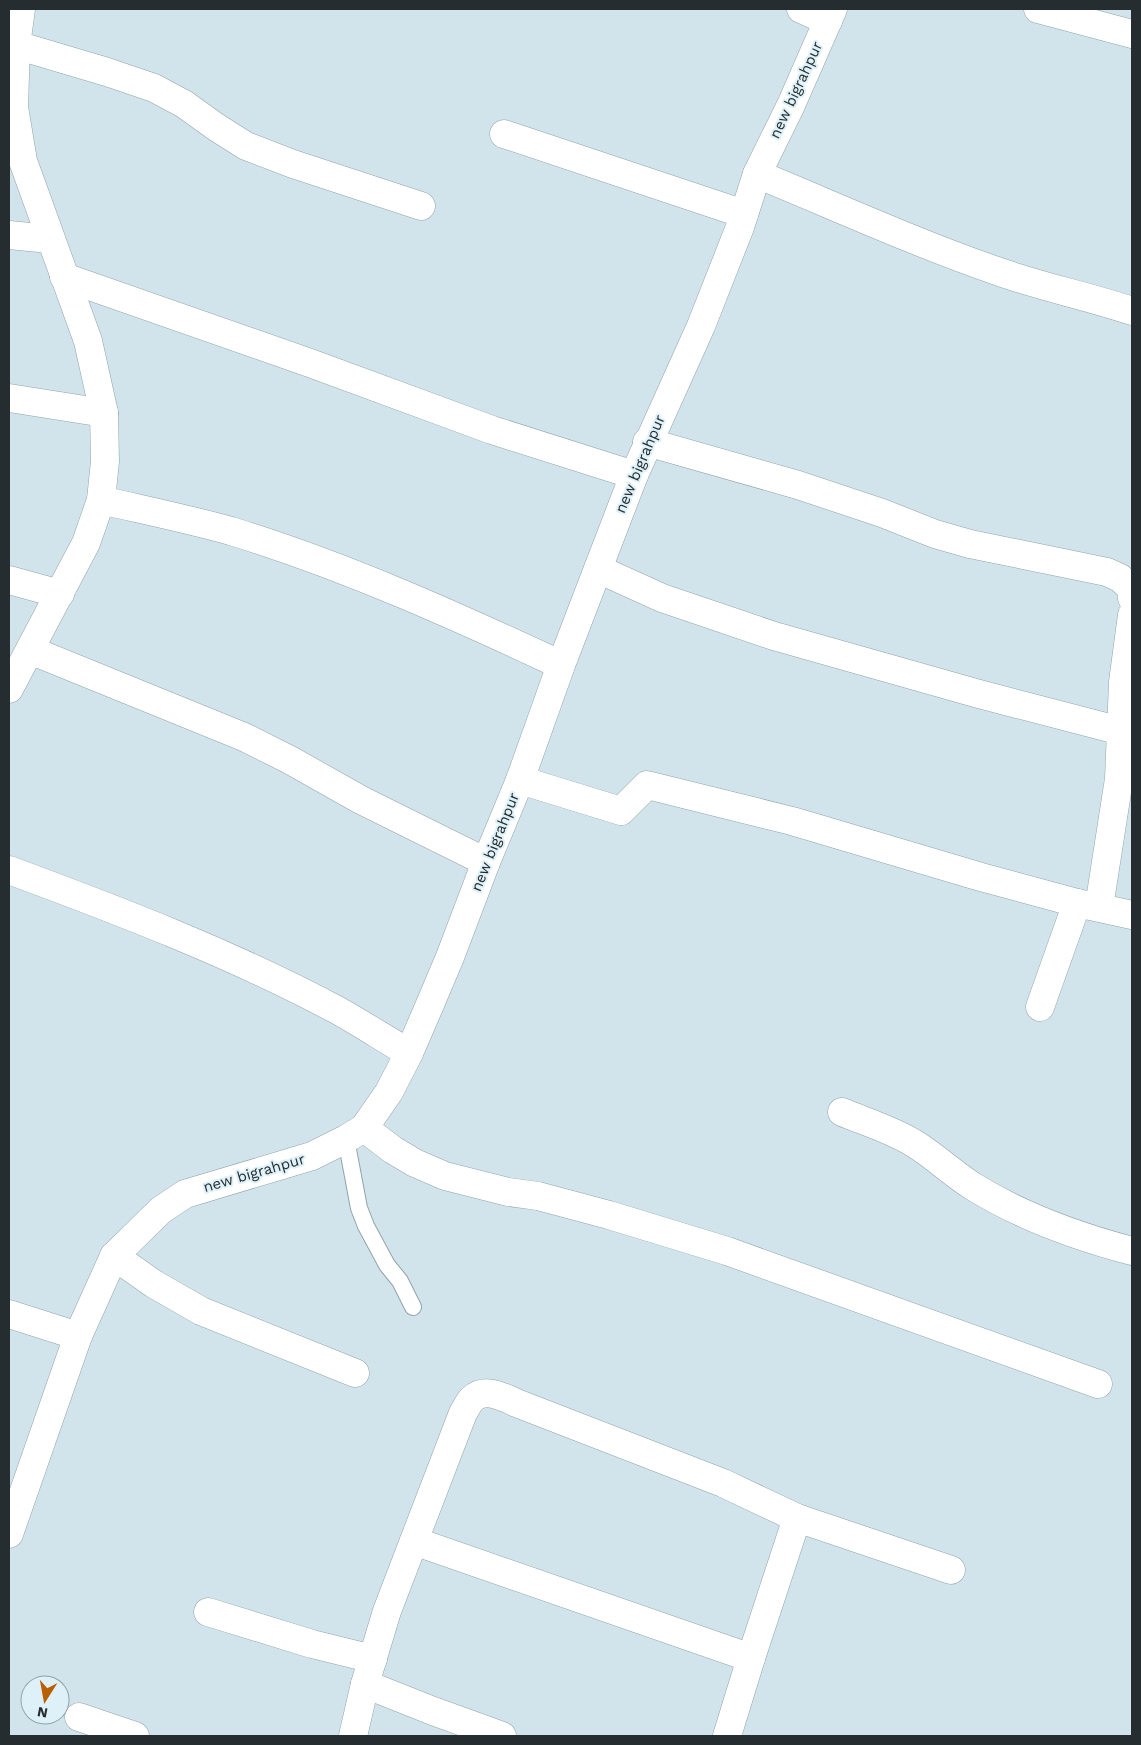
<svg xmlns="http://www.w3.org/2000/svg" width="1141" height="1745" font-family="'Work Sans',sans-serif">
	<rect width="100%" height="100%" fill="#d1e4eb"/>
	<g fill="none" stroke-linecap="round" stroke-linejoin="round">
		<g stroke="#92a4aa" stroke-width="18">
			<path id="lane" d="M346 1139 359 1208 366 1226 387 1265 400 1281 413 1307"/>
		</g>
		<g stroke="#92a4aa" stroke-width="29">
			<g id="street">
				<path d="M801 9 828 21"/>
				<path d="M1038 9 1132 34"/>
				<path d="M16 45 107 72 154 88 184 104 216 127 246 146 293 164 421 206"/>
				<path d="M504 134 744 214"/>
				<path d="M757 174C837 207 916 243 997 271 1041 287 1088 296 1132 311"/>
				<path d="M9 235 50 239"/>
				<path d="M64 277 310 363 492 430 634 475"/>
				<path d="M9 398 104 413"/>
				<path d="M647 442 798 485 882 513 935 534 970 544 1107 572 1120 578 1131 588 1132 598"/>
				<path d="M101 500C144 510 188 519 231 531 345 566 454 615 561 665"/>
				<path d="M598 569 662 598 774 636 979 694 1121 731"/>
				<path d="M9 580 60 594"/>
				<path d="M30 650 244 737 290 760 361 800 486 862"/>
				<path d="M9 689 86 543 101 500 105 461 104 413 88 341 23 161 14 107 16 45 21 9"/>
				<path d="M520 780 621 811 647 785 792 821 981 877 1077 903 1132 915"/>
				<path d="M9 870C120 911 232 954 337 1010 362 1024 385 1039 409 1053"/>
				<path d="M1099 907 1119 779 1123 682 1132 615"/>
				<path d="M1040 1007 1077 903"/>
				<path d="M842 1112C866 1122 893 1130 915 1144 936 1157 953 1174 974 1187 1021 1216 1079 1237 1132 1251"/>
				<path d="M364 1128 393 1150 415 1163 445 1176 508 1192 538 1196 609 1215 727 1251 1098 1384"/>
				<path d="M114 1256 154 1284 201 1311 355 1373"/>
				<path d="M9 1314 78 1336"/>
				<path d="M9 1534 78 1336 114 1256 161 1210 185 1194 312 1156 346 1139 364 1128 389 1092 409 1053 428 1009 450 957 486 862 520 780 561 665 634 475 701 326 740 227 757 174 791 105 833 9"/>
				<path d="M414 1541 751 1658"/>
				<path d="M208 1612 312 1644 373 1659"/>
				<path d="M365 1684 433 1711 502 1736"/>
				<path d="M79 1717 135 1736"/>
				<path d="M353 1736 365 1684 387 1611 463 1413C466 1409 468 1403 472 1399 485 1386 505 1398 519 1404L723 1483 797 1518 951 1570"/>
				<path d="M727 1736 751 1658 797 1518"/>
			</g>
		</g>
		<use href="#lane" stroke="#fff" stroke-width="16"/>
		<use href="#street" stroke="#fff" stroke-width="28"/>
	</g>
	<g text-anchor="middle" stroke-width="4" stroke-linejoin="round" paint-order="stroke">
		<g font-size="15" fill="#262d30" stroke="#def1f8">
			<text transform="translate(796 90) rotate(-65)" y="5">new bigrahpur</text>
			<text transform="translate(640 464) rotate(-67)" y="5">new bigrahpur</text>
			<text transform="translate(495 842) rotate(-68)" y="5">new bigrahpur</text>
			<text transform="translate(254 1173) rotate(-16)" y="5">new bigrahpur</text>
		</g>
	</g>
	<rect width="1141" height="1745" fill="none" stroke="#262d30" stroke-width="20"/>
	<g transform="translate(45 1700) rotate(191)"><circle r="24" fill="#def1f8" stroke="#94a3a8"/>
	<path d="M0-4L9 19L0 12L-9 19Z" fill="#b95f00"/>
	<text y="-8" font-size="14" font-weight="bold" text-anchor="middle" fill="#262d30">N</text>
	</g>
</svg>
